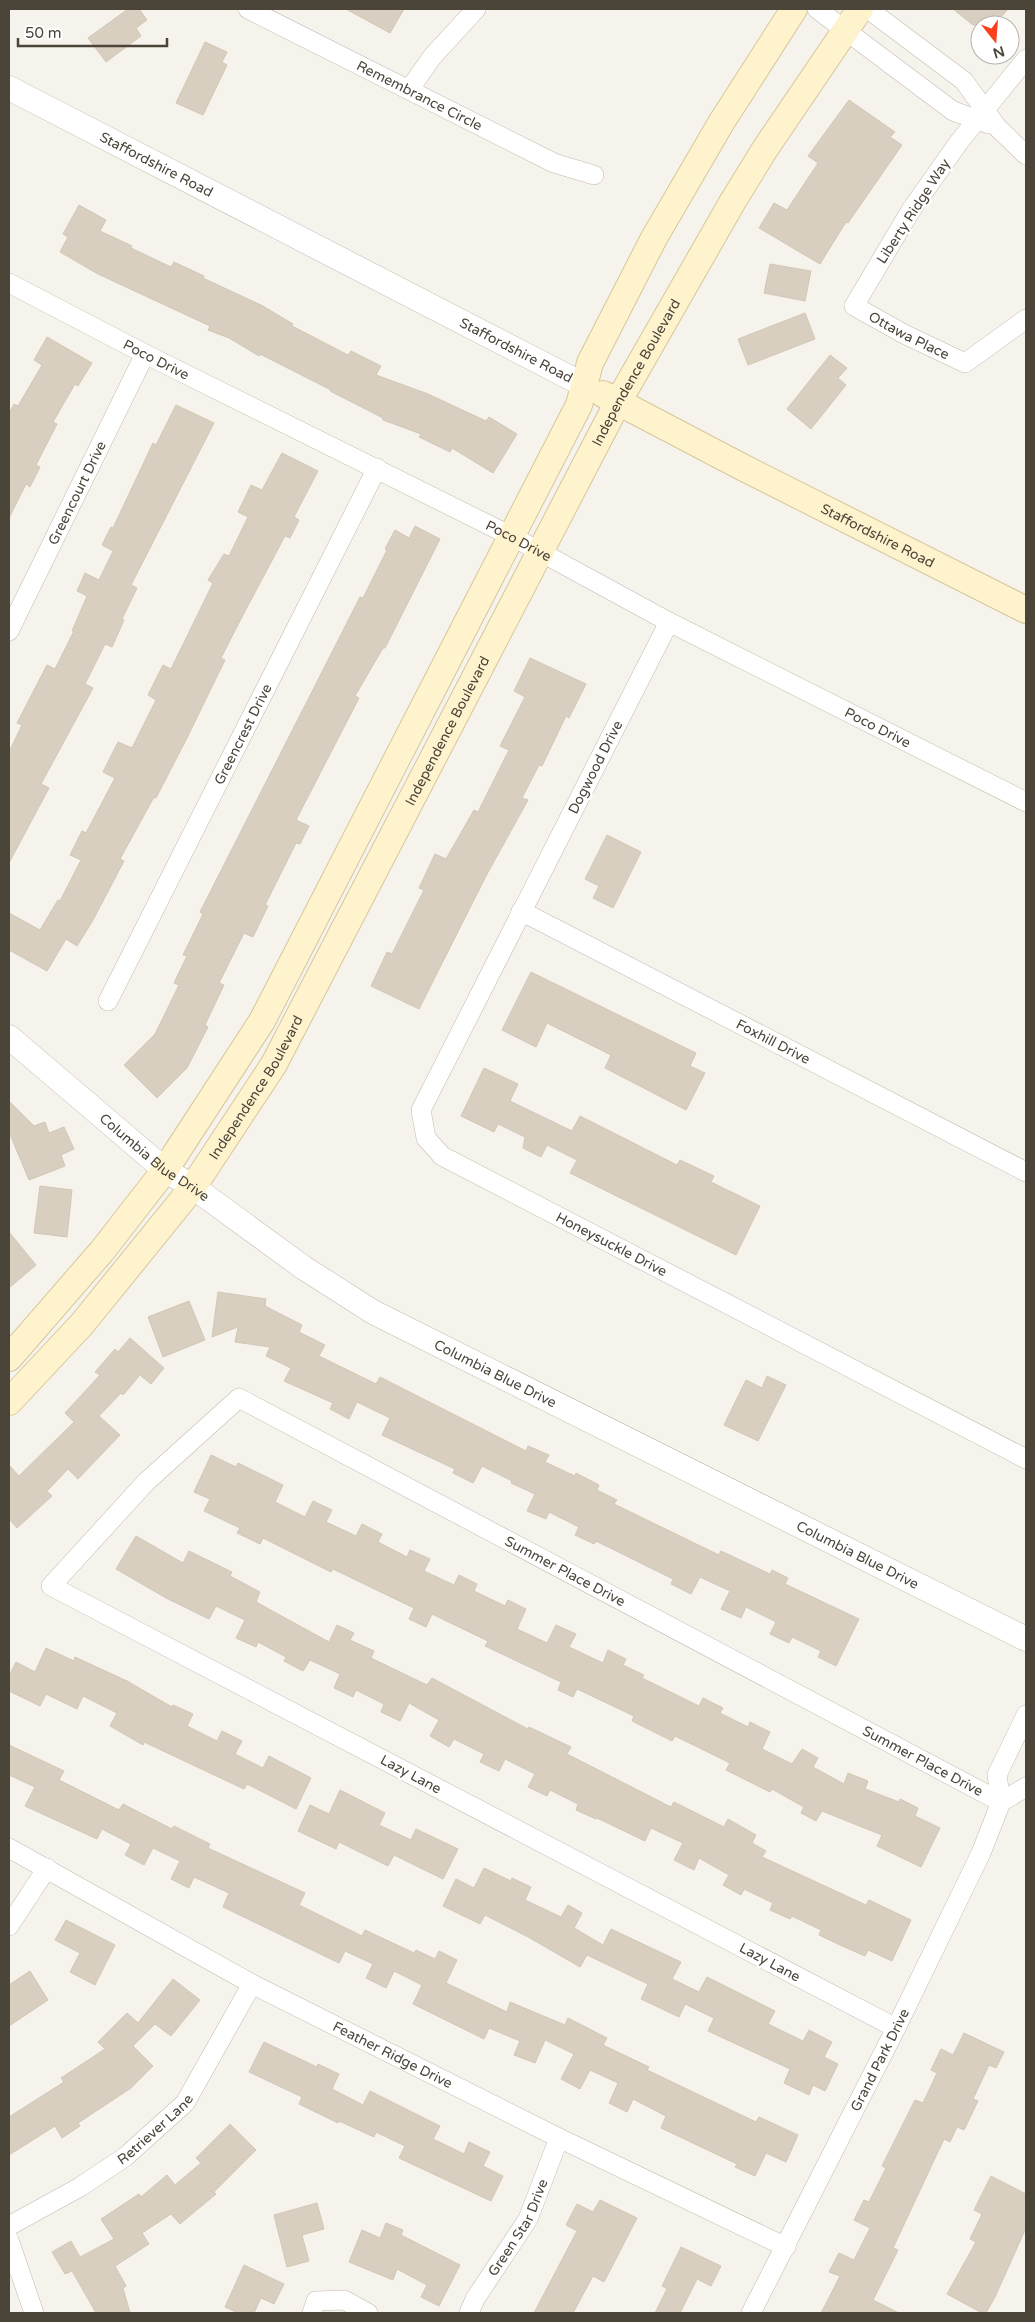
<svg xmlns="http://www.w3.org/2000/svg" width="1035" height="2322" font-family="'Varela Round',sans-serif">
	<rect width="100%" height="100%" fill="#f6f3ec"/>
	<g fill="#d8cfc1" stroke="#d3c7b4">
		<path d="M128 9H139L147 20 136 28 141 36 106 62 88 38Z"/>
		<path d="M346 9H404L390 33Z"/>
		<path d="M953 9H1008L994 25H973Z"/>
		<path d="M205 42 227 52 222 62 227 65 203 115 176 103Z"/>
		<path d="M849 100 895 132 890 137 902 145 848 223 846 222 820 264 759 228 774 203 787 210 818 163 808 156Z"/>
		<path d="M79 205 106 220 100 231 132 246 131 248 171 267 174 262 204 276 203 278 263 306 293 324 292 326 348 355 351 351 381 366 376 375 428 394 486 421 489 417 517 434 493 473 452 448 450 452 419 437 421 434 383 420V418L330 391 331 390 260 354 259 356 229 338 208 330 210 326 98 274 60 252 68 237 63 234Z"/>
		<path d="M770 264 811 271 805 301 764 293Z"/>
		<path d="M805 313 815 339 748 365 738 339Z"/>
		<path d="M47 337 92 363 78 386 75 384 53 422 57 424 36 465 40 467 30 487 26 484 9 518V413L14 404 18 406 42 365 34 360Z"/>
		<path d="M830 355 847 368 838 378 846 385 811 429 787 409Z"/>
		<path d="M176 405 214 423 131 585 137 588 122 619 124 620 112 647 105 644 85 684 93 688 41 784 49 788 9 863V752L22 725 17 723 47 665 55 669 74 631H72L87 596 77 591 85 573 99 580 113 551 102 545 111 527 113 528 153 443 156 445Z"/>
		<path d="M282 453 318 471 294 517 299 520 290 538 285 536 244 613 221 658 225 660 186 740 156 798 154 797 120 859 124 861 92 922 77 946 66 939 47 971 9 950V913L40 930 58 900 60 901 81 860 70 855 82 831 86 833 115 778 103 772 118 742 132 748 156 700 148 695 163 665 171 669 213 583 208 580 224 554 229 556 248 517 238 512 251 485 262 490Z"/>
		<path d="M415 526 440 539 385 648H383L355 696 359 698 296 820 309 826 300 844 296 843 265 905 268 906 253 937 244 933 219 983 224 985 205 1025 208 1027 187 1068 157 1098 124 1065 155 1034 179 985 174 983 187 956 183 955 203 914 200 912 360 597 363 598 387 550 385 549 395 530 409 538Z"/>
		<path d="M530 658 586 684 569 718 566 716 542 766 539 765 522 798 528 800 486 876 419 1009 371 986 387 952 392 954 424 890 419 888 435 854 446 859 474 810 478 812 509 750 500 746 525 697 514 691Z"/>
		<path d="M607 835 641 852 613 908 593 898 599 886 585 879Z"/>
		<path d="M531 972 696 1053 690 1066 705 1073 686 1110 605 1068 611 1055 547 1023 536 1047 502 1030Z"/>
		<path d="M484 1068 518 1084 510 1101 572 1131 580 1116 677 1165 680 1160 714 1176 711 1182 760 1206 736 1255 570 1173 577 1160 547 1145 541 1157 523 1148 525 1137 498 1124 494 1132 461 1116Z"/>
		<path d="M9 1101 34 1126 45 1122 49 1133 64 1127 74 1149 61 1155 65 1166 29 1180 9 1132Z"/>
		<path d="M40 1186 72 1190 67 1237 34 1233Z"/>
		<path d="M9 1232 36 1265 9 1288Z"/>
		<path d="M218 1292 266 1299 265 1306 302 1325 299 1332 325 1345 319 1356 376 1384 380 1377 526 1451 528 1446 549 1455 545 1462 575 1476 576 1473 599 1485 597 1490 617 1500 614 1504 719 1555 721 1551 770 1574 772 1570 788 1578 785 1584 859 1619 836 1666 818 1657 821 1651 792 1637 789 1643 770 1634 776 1622 746 1607 741 1618 721 1609 730 1591 700 1577 691 1594 671 1584 673 1579 596 1541 594 1544 575 1535 579 1527 549 1512 546 1519 527 1511 535 1494 511 1483 512 1481 482 1466 473 1483 453 1473 455 1469 382 1435 390 1418 357 1402 349 1419 330 1409 333 1403 284 1381 291 1368 266 1356 270 1347 235 1342 238 1327 212 1337Z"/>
		<path d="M189 1301 205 1340 163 1357 148 1317Z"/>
		<path d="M130 1338 164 1368 151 1384 140 1375 123 1395 121 1393 99 1416 120 1435 78 1479 68 1469 47 1491 52 1496 17 1528 9 1519V1465L19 1476 74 1422 65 1413 100 1375 95 1372 115 1349 118 1352Z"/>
		<path d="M767 1376 786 1385 758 1441 724 1425 746 1380 762 1388Z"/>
		<path d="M211 1455 236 1467 238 1463 283 1485 275 1502 305 1517 313 1501 332 1510 326 1522 356 1536 362 1524 382 1534 378 1542 407 1557 410 1550 430 1559 424 1571 454 1585 459 1575 477 1584 474 1591 505 1606 508 1600 526 1609 517 1629 547 1643 556 1625 576 1634 569 1647 603 1663 608 1650 626 1659 623 1665 644 1675 642 1678 699 1706 703 1698 723 1708 720 1713 748 1727 750 1722 770 1732 762 1749 792 1764 802 1749 818 1758 813 1767 844 1784 848 1773 868 1781 865 1789 899 1802 900 1799 918 1808 915 1816 940 1828 921 1867 877 1846 882 1835 822 1811 816 1821 801 1813 804 1807 772 1789 770 1792 726 1770 730 1763 675 1736 672 1741 632 1721 634 1716 577 1689 573 1697 558 1690 561 1682 485 1646 488 1641 432 1614 426 1627 409 1619 414 1608 333 1569 331 1572 263 1538 260 1544 237 1533 240 1528 204 1511 210 1499 194 1492Z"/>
		<path d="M136 1536 183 1563 189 1551 232 1572 230 1576 260 1592 256 1602 329 1642 337 1625 354 1633 350 1640 374 1651 371 1658 427 1685 432 1678 528 1729 529 1727 571 1747 567 1754 671 1807 674 1802 724 1827 728 1819 756 1835 752 1843 766 1851 762 1857 866 1905 869 1900 911 1920 892 1961 868 1950 865 1956 840 1945 819 1935 821 1930 792 1916 790 1919 770 1910 773 1903 744 1889 741 1895 723 1885 729 1875 699 1858 694 1870 674 1860 683 1843 651 1828 645 1841 597 1818 596 1819 576 1810 578 1804 550 1790 547 1796 528 1787 535 1774 505 1759 499 1771 480 1762 484 1754 454 1739 449 1747 430 1736 439 1720 409 1703 400 1721 381 1712 384 1704 356 1690 353 1697 334 1688 340 1674 310 1660 303 1671 284 1661 286 1657 258 1642 256 1647 236 1638 245 1620 216 1606 209 1619 166 1598 116 1569Z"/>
		<path d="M46 1648 74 1661 75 1657 127 1681 172 1707 173 1705 193 1714 187 1726 217 1741 222 1731 242 1741 235 1754 263 1768 269 1756 311 1778 296 1809 247 1784 244 1789 144 1742 143 1745 110 1726 117 1713 83 1696 77 1709 46 1694 40 1706 9 1691V1676L16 1662 35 1672Z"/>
		<path d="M9 1745 64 1771 59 1780 119 1810 123 1804 172 1829 174 1826 210 1844 208 1848 305 1893 299 1905 362 1936 365 1930 414 1953 416 1950 435 1959 439 1951 457 1960 446 1983 507 2012 510 2002 565 2025 568 2018 607 2038 603 2045 649 2067 647 2070 756 2122 759 2117 798 2135 786 2162 766 2153 755 2176 735 2167 737 2164 661 2128 666 2116 633 2099 627 2112 609 2103 618 2083 590 2070 580 2089 561 2079 574 2054 545 2040 535 2063 514 2055 520 2041 489 2028 484 2039 413 2004 422 1985 394 1971 386 1988 366 1978 373 1964 345 1951 339 1963 223 1907 229 1893 194 1877 189 1888 171 1879 180 1861 153 1848 144 1865 125 1855 131 1844 102 1829 97 1839 25 1806 35 1787 9 1775Z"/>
		<path d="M340 1790 385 1813 379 1825 411 1840 416 1829 458 1849 443 1879 394 1855 388 1866 339 1842 336 1849 298 1831 310 1805 329 1814Z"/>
		<path d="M484 1868 511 1881 512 1878 531 1887 525 1900 561 1917 568 1905 582 1913 574 1928 603 1945 611 1929 681 1962 672 1979 699 1992 707 1977 775 2011 768 2024 803 2041 809 2030 832 2042 824 2057 838 2064 825 2091 813 2085 809 2095 784 2083 790 2069 708 2031 714 2018 685 2004 679 2017 641 1999 648 1984 587 1955 580 1967 530 1938 485 1915 480 1924 443 1906 456 1879 474 1888Z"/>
		<path d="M66 1920 115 1945 95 1985 70 1972 80 1953 55 1940Z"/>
		<path d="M30 1971 48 2000 9 2026V1985Z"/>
		<path d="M173 1979 200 2000 171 2036 155 2024 133 2046 153 2066 131 2088 78 2123 80 2126 62 2138 55 2126 9 2155V2117L64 2082 61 2078 105 2049 98 2042 127 2013 138 2023Z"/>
		<path d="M964 2033 1004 2052 996 2068 989 2065 973 2099 978 2101 964 2130 957 2127 950 2142 944 2139 893 2248 898 2250 873 2300 899 2313H821L840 2276 829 2272 839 2253 854 2260 870 2228 854 2220 864 2200 869 2202 886 2168 882 2166 915 2100 923 2103 937 2073 931 2070 941 2049 953 2055Z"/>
		<path d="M264 2042 317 2067 318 2064 339 2074 332 2089 363 2105 370 2091 440 2126 433 2139 464 2154 469 2142 490 2152 483 2166 503 2176 491 2201 399 2158 405 2146 376 2132 374 2137 339 2121 338 2123 299 2104 302 2097 249 2072Z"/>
		<path d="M230 2124 256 2150 214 2192 216 2194 180 2224 171 2214 142 2233 149 2244 115 2266 126 2286 123 2288 130 2313H96L72 2271 65 2274 52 2252 71 2241 80 2257 114 2239 101 2219 139 2194 141 2197 167 2175 175 2185 201 2163 196 2158Z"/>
		<path d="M991 2176 1026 2194V2228L995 2297 986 2313H982L947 2294 976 2242 970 2239 982 2214 974 2210Z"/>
		<path d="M600 2200 637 2218 604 2282 593 2276 573 2313H534L577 2231 566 2225 577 2204 593 2212Z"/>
		<path d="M317 2203 324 2229 302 2235 309 2261 287 2267 274 2215Z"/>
		<path d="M386 2223 403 2230 401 2235 460 2265 439 2306 421 2297 427 2285 397 2269 393 2280 349 2262 362 2230 380 2238Z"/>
		<path d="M681 2247 721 2266 711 2286 697 2279 680 2313H655L667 2289 662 2286Z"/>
		<path d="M244 2265 284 2284 274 2304 261 2298 254 2313H238L225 2307Z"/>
	</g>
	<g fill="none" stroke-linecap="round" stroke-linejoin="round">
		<g stroke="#c2bbae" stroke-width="20">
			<g id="minor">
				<path id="s1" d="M248 9 534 153 554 163 594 175"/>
				<path d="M817 9 953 111 989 124"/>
				<path d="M868 9 964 81 997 127 1026 155"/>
				<path id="s2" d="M1026 59 959 142 911 210 854 306 904 334 965 363 1026 319"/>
				<path d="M409 90 432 57 476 9"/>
				<path id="s3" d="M9 283 145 354 513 537 669 622 1026 802"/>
				<path id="s4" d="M669 622 421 1110 426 1138 442 1156 1026 1459"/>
				<path id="s5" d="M9 631 145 354"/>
				<path id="s6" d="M521 911 1026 1172"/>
				<path id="s7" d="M108 1001 377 468"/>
				<path d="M1001 1802 1026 1787"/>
				<path id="s8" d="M9 1848 252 1984 559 2138 786 2247"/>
				<path d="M9 1926 47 1868"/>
				<path id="s9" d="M896 2028 51 1586 146 1482 239 1398 1001 1802"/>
				<path id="s10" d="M9 2226 80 2187 125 2157 185 2103 252 1984"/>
				<path d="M9 2240 34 2313"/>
				<path d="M312 2313 316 2301 344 2300 368 2313"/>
				<path id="s11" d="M469 2313 475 2299 528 2219 559 2138"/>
				<path id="s12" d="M751 2313 896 2028 981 1853 1001 1802 997 1775 1026 1715"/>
			</g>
		</g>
		<g stroke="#c2bbae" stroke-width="25">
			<g id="tertiary">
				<path id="s13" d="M9 88 584 385"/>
				<path id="s14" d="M9 1037 165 1170 193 1187 304 1268 373 1312 1026 1639"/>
			</g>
		</g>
		<g stroke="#d6c79b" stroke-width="28">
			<g id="secondary">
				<path id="s15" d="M603 394 744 468 1026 610"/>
				<path d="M9 1358 102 1251 165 1170 262 1021 579 405 590 363 654 238 721 123 794 9"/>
				<path id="s16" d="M9 1402 82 1324 193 1187 274 1064 618 402 733 201 765 149 860 9"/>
			</g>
		</g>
		<use href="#minor" stroke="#fff" stroke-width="19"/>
		<use href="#tertiary" stroke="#fff" stroke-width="24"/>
		<use href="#secondary" stroke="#fff3cd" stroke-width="26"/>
	</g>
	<g text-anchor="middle" stroke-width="5" stroke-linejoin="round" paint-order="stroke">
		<g font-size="14" fill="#4b4439" stroke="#fff">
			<text dy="5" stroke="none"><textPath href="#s1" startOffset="192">Remembrance Circle</textPath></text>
			<text dy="5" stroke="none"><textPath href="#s13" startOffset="166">Staffordshire Road</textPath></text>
			<text transform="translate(913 211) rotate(-57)" y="5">Liberty Ridge Way</text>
			<text dy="5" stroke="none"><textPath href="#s2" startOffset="364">Ottawa Place</textPath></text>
			<text dy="5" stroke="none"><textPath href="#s13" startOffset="571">Staffordshire Road</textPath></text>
			<text dy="5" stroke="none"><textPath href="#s3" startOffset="166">Poco Drive</textPath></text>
			<text dy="5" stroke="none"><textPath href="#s16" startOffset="1211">Independence Boulevard</textPath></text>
			<text dy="5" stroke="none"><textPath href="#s5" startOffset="154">Greencourt Drive</textPath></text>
			<text dy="5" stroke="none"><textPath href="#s15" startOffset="309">Staffordshire Road</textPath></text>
			<text dy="5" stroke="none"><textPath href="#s3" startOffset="571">Poco Drive</textPath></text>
			<text dy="5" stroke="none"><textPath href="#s3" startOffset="976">Poco Drive</textPath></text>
			<text dy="5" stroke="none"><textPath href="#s16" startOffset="806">Independence Boulevard</textPath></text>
			<text dy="5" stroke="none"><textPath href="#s7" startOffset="299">Greencrest Drive</textPath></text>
			<text transform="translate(595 767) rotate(-63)" y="5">Dogwood Drive</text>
			<text dy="5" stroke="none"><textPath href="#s6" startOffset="284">Foxhill Drive</textPath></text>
			<text dy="5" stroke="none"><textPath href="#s16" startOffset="401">Independence Boulevard</textPath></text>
			<text dy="5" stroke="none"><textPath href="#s14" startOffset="189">Columbia Blue Drive</textPath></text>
			<text dy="5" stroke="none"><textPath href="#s4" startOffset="791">Honeysuckle Drive</textPath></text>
			<text dy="5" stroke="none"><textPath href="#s14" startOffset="594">Columbia Blue Drive</textPath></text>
			<text dy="5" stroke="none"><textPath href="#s14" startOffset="999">Columbia Blue Drive</textPath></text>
			<text dy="5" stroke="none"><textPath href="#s9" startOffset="1589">Summer Place Drive</textPath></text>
			<text dy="5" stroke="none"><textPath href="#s9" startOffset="1994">Summer Place Drive</textPath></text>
			<text transform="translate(411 1774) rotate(28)" y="5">Lazy Lane</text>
			<text transform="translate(770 1962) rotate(28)" y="5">Lazy Lane</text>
			<text dy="5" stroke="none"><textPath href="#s8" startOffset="436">Feather Ridge Drive</textPath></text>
			<text dy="5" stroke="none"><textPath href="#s12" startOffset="284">Grand Park Drive</textPath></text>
			<text dy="5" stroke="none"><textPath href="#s10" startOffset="176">Retriever Lane</textPath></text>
			<text dy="5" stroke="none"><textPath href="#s11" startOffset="99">Green Star Drive</textPath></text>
		</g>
	</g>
	<rect width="1035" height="2322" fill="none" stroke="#4b4439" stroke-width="20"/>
	<g transform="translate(995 40) rotate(163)"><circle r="24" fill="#ffffff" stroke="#b7b4b0"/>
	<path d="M0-4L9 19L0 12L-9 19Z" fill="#fc3f1d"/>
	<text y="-8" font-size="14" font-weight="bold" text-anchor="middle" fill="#4b4439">N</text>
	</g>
	<path d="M18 38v8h149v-8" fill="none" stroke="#4b4439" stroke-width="2.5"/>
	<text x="25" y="38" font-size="15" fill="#4b4439" stroke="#ffffff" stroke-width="4" paint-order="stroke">50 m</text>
</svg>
